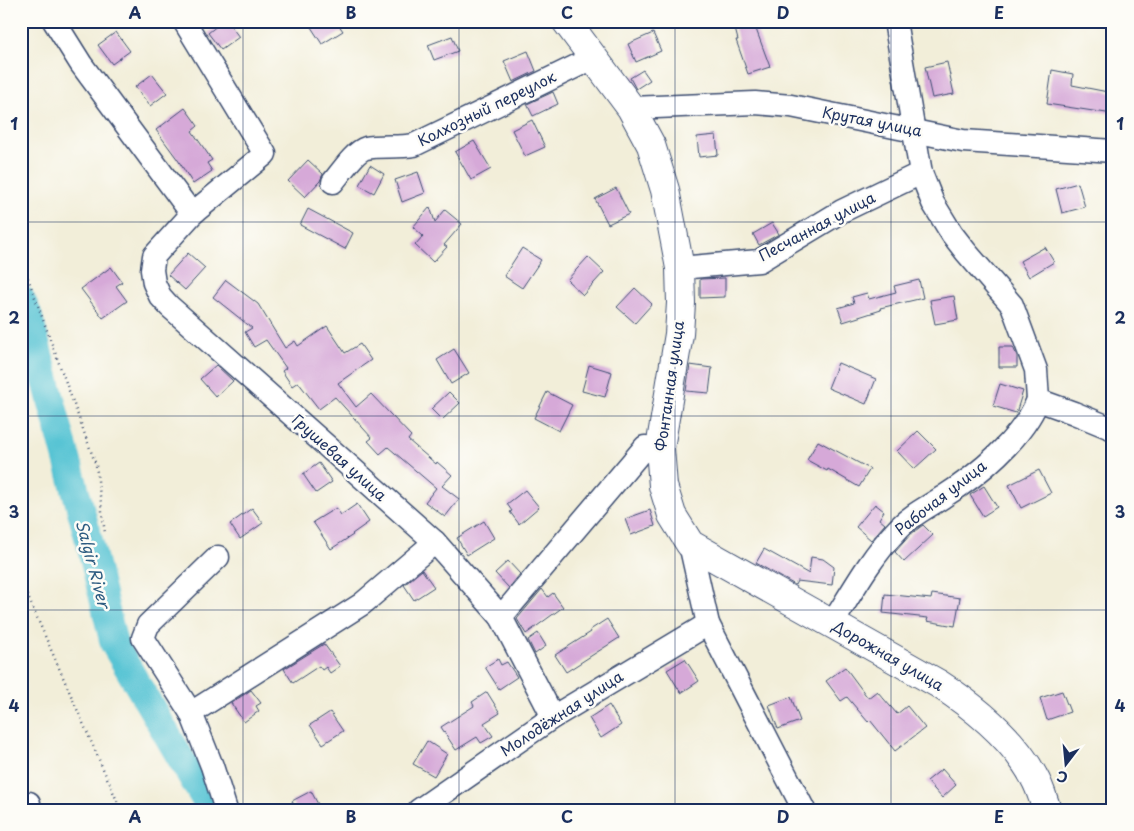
<svg xmlns="http://www.w3.org/2000/svg" width="1134" height="831" font-family="'Playpen Sans',sans-serif">
	<rect width="100%" height="100%" fill="#fdfcf7"/>
	<filter id="ink" filterUnits="userSpaceOnUse"><feTurbulence type="fractalNoise" baseFrequency=".02" numOctaves="2"/><feDisplacementMap in="SourceGraphic" scale="10" xChannelSelector="R" yChannelSelector="G"/><feConvolveMatrix kernelMatrix="1 2 1 2 8 2 1 2 1" color-interpolation-filters="sRGB"/></filter>
	<filter id="wash" filterUnits="userSpaceOnUse"><feTurbulence type="fractalNoise" baseFrequency=".0096" numOctaves="4" result="noise"/><feDisplacementMap in="SourceGraphic" scale="20" xChannelSelector="R" yChannelSelector="G"/><feGaussianBlur stdDeviation="1.12" result="paint"/><feColorMatrix in="noise" values="0 0 0 0 0 0 0 0 0 0 0 0 0 0 0 0 0 1.4 0 .05"/><feComposite in="paint" operator="in"/></filter>
	<g filter="url(#wash)">
		<rect width="100%" height="100%" fill="#f2eed9"/>
		<g fill="none" stroke-linecap="round" stroke-linejoin="round">
			<path stroke="#59c4d4" stroke-width="28" d="M21 299 28 314 91 548 114 644 211 810"/>
		</g>
		<g id="blocks">
			<g fill="#d6a9d8">
				<path d="M223 21H227L239 37 221 50 208 33Z"/>
				<path d="M320 21H336L343 31 322 44 311 27Z"/>
				<path d="M733 21H753L770 67 748 74 736 40H738Z"/>
				<path d="M116 32 130 51 112 64 98 45Z"/>
				<path d="M653 33 661 51 636 62 628 44Z"/>
				<path d="M452 36 458 51 434 60 428 45Z"/>
				<path d="M528 51 536 71 513 82 504 61Z"/>
				<path d="M947 62 954 94 932 98 925 67Z"/>
				<path d="M643 70 650 80 636 89 630 78Z"/>
				<path d="M1052 70 1073 74 1072 85 1113 93V114L1047 104Z"/>
				<path d="M152 74 167 93 150 106 135 87Z"/>
				<path d="M553 92 558 104 533 116 527 104Z"/>
				<path d="M185 108 198 126 192 131 212 160 207 163 212 171 193 184 178 160 156 130Z"/>
				<path d="M532 120 545 147 525 156 512 130Z"/>
				<path d="M716 135 718 155 699 157 697 137Z"/>
				<path d="M474 141 491 169 471 180 455 152Z"/>
				<path d="M308 160 323 174 320 181 305 197 288 181Z"/>
				<path d="M370 165 384 174 374 193 359 185Z"/>
				<path d="M418 172 425 193 402 202 395 180Z"/>
				<path d="M1078 183 1085 207 1062 213 1056 189Z"/>
				<path d="M616 188 629 214 608 224 595 199Z"/>
				<path d="M430 207 435 222 445 210 462 224 444 245 447 247 433 262 415 245 423 236 413 227Z"/>
				<path d="M308 209 353 233 345 249 300 225Z"/>
				<path d="M772 223 779 234 759 245 753 234Z"/>
				<path d="M1045 247 1054 262 1029 277 1020 261Z"/>
				<path d="M522 248 541 260 522 288 504 276Z"/>
				<path d="M188 253 205 268 185 290 168 275Z"/>
				<path d="M588 257 604 272 583 295 567 280Z"/>
				<path d="M111 267 122 282 116 286 127 301 103 318 81 289Z"/>
				<path d="M725 278V297L700 298V279Z"/>
				<path d="M226 280 258 304 285 348 295 341 298 346 327 326 345 353 360 344 371 360 338 383 356 407 371 394 411 436 408 440 436 464 437 462 452 475 442 486 459 499 445 517 425 502 436 488 388 447 380 454 368 441 372 438 335 397 319 409 298 382 292 386 282 371 286 368 266 340 254 347 245 332 252 328 213 297Z"/>
				<path d="M919 280 923 298 880 308 881 310 843 322 838 308 854 303 852 297 867 293 869 299 896 292 894 286Z"/>
				<path d="M635 288 652 304 635 323 617 307Z"/>
				<path d="M954 296 958 320 935 324 930 300Z"/>
				<path d="M999 347H1013L1017 356V367H999Z"/>
				<path d="M454 349 469 373 451 384 437 360Z"/>
				<path d="M838 363 876 379 866 404 828 388Z"/>
				<path d="M216 365 233 381 216 397 200 379Z"/>
				<path d="M589 365 612 372 605 397 582 391Z"/>
				<path d="M690 365 712 368 709 393 686 391Z"/>
				<path d="M1000 384 1023 391 1016 413 993 406Z"/>
				<path d="M449 392 460 403 442 420 431 409Z"/>
				<path d="M547 392 572 405 559 431 534 418Z"/>
				<path d="M918 431 936 449 914 469 897 451Z"/>
				<path d="M818 441 870 469 859 487 828 469 827 471 807 460Z"/>
				<path d="M319 463 332 482 316 493 303 474Z"/>
				<path d="M1039 470 1051 493 1021 508 1009 485Z"/>
				<path d="M984 486 997 507 983 516 970 495Z"/>
				<path d="M525 490 539 507 519 524 510 512 512 511 507 504Z"/>
				<path d="M357 504 369 522 352 534 353 535 331 549 313 522 336 508 341 515Z"/>
				<path d="M875 504 884 511 879 519 885 524 871 540 856 527Z"/>
				<path d="M252 508 263 523 240 539 230 524Z"/>
				<path d="M650 510 655 526 631 535 625 519Z"/>
				<path d="M484 521 494 538 467 555 457 538Z"/>
				<path d="M923 525 933 535 904 562 895 552 911 534Z"/>
				<path d="M764 549 809 574 811 557 823 559 834 567 832 585 797 581 795 585 756 563Z"/>
				<path d="M508 561 520 574 509 588 495 573Z"/>
				<path d="M422 570 434 587 414 600 404 585Z"/>
				<path d="M542 589 548 597 553 593 563 607 526 634 517 619Z"/>
				<path d="M885 594 931 599 932 594 960 598 955 626 927 621 928 618 883 613Z"/>
				<path d="M607 619 619 638 566 672 555 655 591 632 590 630Z"/>
				<path d="M538 633 546 646 535 654 528 640Z"/>
				<path d="M324 644 340 666 330 673 326 667 322 670 319 666 293 683 284 669Z"/>
				<path d="M498 659 501 665 507 662 517 677 499 689 485 667Z"/>
				<path d="M685 659 699 681 681 693 667 670Z"/>
				<path d="M845 667 868 698 877 691 897 714 907 706 925 728 895 751 870 720 868 722 847 697 841 701 826 681Z"/>
				<path d="M251 690 261 703 256 706 259 711 244 722 231 703Z"/>
				<path d="M1062 691 1070 712 1047 720 1040 698Z"/>
				<path d="M487 692 500 713 484 723 493 736 481 743 477 737 456 750 441 727 474 706 472 702Z"/>
				<path d="M791 697 800 721 778 729 769 705Z"/>
				<path d="M609 705 621 725 601 738 589 718Z"/>
				<path d="M330 712 343 731 323 744 310 725Z"/>
				<path d="M427 741 447 754 434 776 413 764Z"/>
				<path d="M942 769 956 785 942 798 927 781Z"/>
				<path d="M311 791 321 810H296L292 801Z"/>
			</g>
		</g>
	</g>
	<g filter="url(#ink)">
		<use href="#blocks" fill-opacity="0" stroke="#3b4c70" stroke-width="1"/>
		<g fill="none" stroke-linecap="round" stroke-linejoin="round">
			<g stroke="#3b4c70" stroke-width="25">
				<g id="minor">
					<path d="M54 21 81 64 192 214"/>
					<path d="M184 21 265 154 192 214 154 256 152 270 154 283 160 296 169 306 435 542 501 617 553 717"/>
					<path d="M895 21 921 173 933 203 952 234 966 252 1012 305 1036 370 1038 400 1074 413 1113 429"/>
					<path d="M631 108 755 103 791 106 963 141 1113 151"/>
					<path d="M333 182C340 174 355 151 366 148 379 145 398 148 414 145L593 58"/>
					<path d="M680 268 759 261 842 211 921 173"/>
					<path d="M690 544 708 624 804 810"/>
					<path d="M218 557 148 625 143 638 191 713 212 766 226 810"/>
					<path d="M501 617 645 447 660 448"/>
					<path d="M832 624C852 592 871 557 897 530 909 516 928 507 943 497 978 475 1022 439 1038 400"/>
					<path d="M191 713 362 604 435 542"/>
					<path d="M21 806 29 803"/>
					<path d="M419 810 553 717 708 624"/>
				</g>
			</g>
			<g stroke="#3b4c70" stroke-width="30">
				<path id="major" d="M566 21 631 108 651 145 665 190 680 268 681 303 679 334 660 448 663 486 672 515 690 544 939 684C976 708 1013 738 1034 777 1040 787 1043 799 1047 810"/>
			</g>
			<g stroke="#3b4c70" stroke-width="2.5" stroke-dasharray="1 4" stroke-linecap="butt">
				<path d="M21 259 96 465 105 534"/>
				<path d="M21 581 121 810"/>
			</g>
			<use href="#minor" stroke="#fff" stroke-width="22"/>
			<use href="#major" stroke="#fff" stroke-width="28"/>
		</g>
	</g>
	<path fill="none" stroke="#1b2f5e" stroke-width="1" stroke-opacity="0.55" d="M243 21V810M459 21V810M675 21V810M891 21V810M21 222H1113M21 416H1113M21 610H1113"/>
	<g text-anchor="middle" stroke-width="5" stroke-linejoin="round" paint-order="stroke">
		<g font-size="15" fill="#1b2f5e" stroke="#fdfcf7">
			<text transform="translate(487 109) rotate(-26)" y="5">Колхозный переулок</text>
			<text transform="translate(872 122) rotate(11)" y="5">Крутая улица</text>
			<text transform="translate(817 227) rotate(-28)" y="5">Песчанная улица</text>
			<text transform="translate(670 386) rotate(-82)" y="5">Фонтанная улица</text>
			<text transform="translate(339 458) rotate(42)" y="5">Грушевая улица</text>
			<text transform="translate(941 498) rotate(-38)" y="5">Рабочая улица</text>
			<text transform="translate(888 656) rotate(30)" y="5">Дорожная улица</text>
			<text transform="translate(562 714) rotate(-33)" y="5">Молодёжная улица</text>
		</g>
		<g font-size="16" font-style="italic" fill="#2e5c81" stroke="#fdfcf7">
			<text transform="translate(93 564) rotate(75)" y="6">Salgir River</text>
		</g>
	</g>
	<rect width="1134" height="831" fill="none" stroke="#fdfcf7" stroke-width="55"/>
	<g transform="translate(1066 764) rotate(196)" stroke="#fdfcf7" stroke-width="4" paint-order="stroke">
	<path d="M0-4L9 19L0 12L-9 19Z" fill="#1b2f5e"/>
	<text y="-8" font-size="14" font-weight="bold" text-anchor="middle" fill="#1b2f5e">С</text>
	</g>
	<rect x="28" y="28" width="1078" height="776" fill="none" stroke="#1b2f5e" stroke-width="2"/>
	<g font-size="16" text-anchor="middle" font-weight="bold" fill="#1b2f5e">
		<text x="135" y="19">A</text>
		<text x="351" y="19">B</text>
		<text x="567" y="19">C</text>
		<text x="783" y="19">D</text>
		<text x="999" y="19">E</text>
		<text x="14" y="130">1</text>
		<text x="1120" y="130">1</text>
		<text x="14" y="324">2</text>
		<text x="1120" y="324">2</text>
		<text x="14" y="518">3</text>
		<text x="1120" y="518">3</text>
		<text x="14" y="712">4</text>
		<text x="1120" y="712">4</text>
		<text x="135" y="823">A</text>
		<text x="351" y="823">B</text>
		<text x="567" y="823">C</text>
		<text x="783" y="823">D</text>
		<text x="999" y="823">E</text>
	</g>
</svg>
